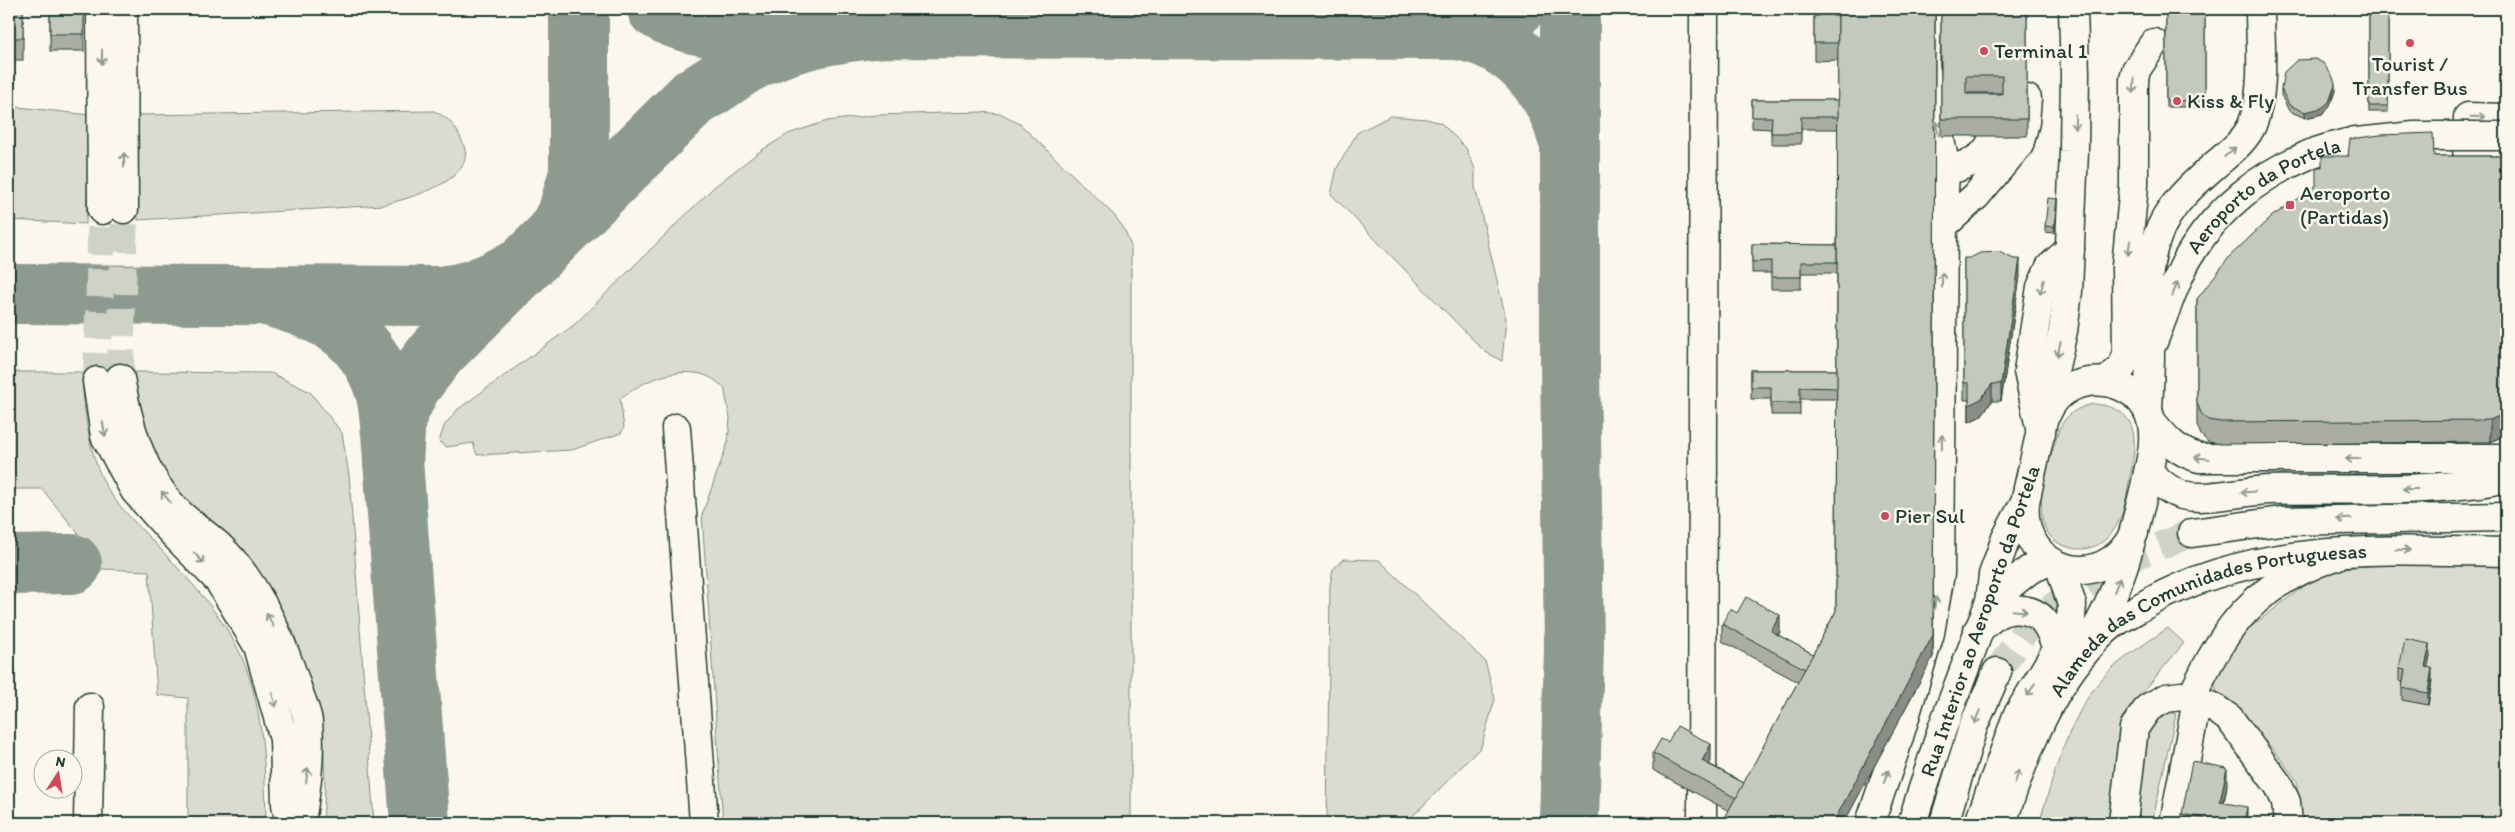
<svg xmlns="http://www.w3.org/2000/svg" width="2515" height="832" font-family="Itim,sans-serif">
	<rect width="100%" height="100%" fill="#fbf7ec"/>
	<filter id="ink" filterUnits="userSpaceOnUse"><feTurbulence type="fractalNoise" baseFrequency=".02" numOctaves="2"/><feDisplacementMap in="SourceGraphic" scale="10" xChannelSelector="R" yChannelSelector="G"/><feConvolveMatrix kernelMatrix="1 2 1 2 8 2 1 2 1" color-interpolation-filters="sRGB"/></filter>
	<g filter="url(#ink)">
		<g fill="#dbdcd1" stroke="#7d8c82">
			<path d="M9 106 90 115 86 224 9 220Z"/>
			<path d="M434 111C450 119 455 125 462 141 482 181 408 198 383 205L138 220 136 115Z"/>
			<path d="M979 112 1002 114 1021 125 1114 215 1123 227 1131 246V823H723L702 515 728 442 730 418 724 387C719 384 713 378 707 376 679 365 641 381 620 399L624 428 621 433 572 450 477 455 473 443 447 447 439 442 444 426 457 410 574 325 714 187 759 152 788 134 827 121 876 115Z"/>
			<path d="M1390 116 1427 119 1441 123 1466 148 1475 169V187L1506 319 1502 361 1484 351 1331 194 1337 168 1357 133Z"/>
			<path d="M17 372H82C83 407 89 456 106 486 116 504 134 521 148 536 179 569 214 604 236 645 264 699 265 764 266 823H188V698L157 695 149 571 80 568 78 533 42 489H9V373Z"/>
			<path d="M131 372 271 373 310 392 342 433 349 475 374 823H323L325 787 323 730 293 630 241 548 170 487 145 436Z"/>
			<path d="M2094 404C2144 408 2136 446 2129 482 2126 501 2122 524 2107 538 2098 547 2085 551 2072 548 2018 537 2050 463 2059 429 2067 414 2077 407 2094 404Z"/>
			<path d="M1344 559 1379 560 1485 661 1495 699 1481 747 1406 823H1327L1330 585 1333 569Z"/>
			<path d="M2453 560 2506 563V823H2298L2297 781 2273 749 2217 692 2212 674 2239 636 2326 569Z"/>
			<path d="M2168 628 2184 643 2123 716 2108 823H2039C2054 776 2066 726 2096 686 2112 664 2145 644 2168 628Z"/>
			<path d="M2163 711 2176 714 2152 823H2135L2148 722Z"/>
		</g>
		<g fill="none" stroke-linecap="round" stroke-linejoin="round">
			<g stroke="#8d9a90" stroke-width="60">
				<path d="M657 9C701 37 757 28 807 28"/>
				<path d="M1456 30C1512 37 1553 84 1567 136"/>
				<path d="M559 229 567 215 579 173V9"/>
				<path d="M9 294 440 296C466 294 489 285 511 272"/>
				<path d="M267 296C323 311 364 329 384 388 389 402 389 419 391 433L420 823"/>
				<path d="M393 463 396 417 411 386 438 351 694 97C711 88 726 76 742 66 786 40 835 32 885 28L1456 30 1492 21 1514 9"/>
				<path d="M9 565 72 564"/>
				<path d="M1569 823 1574 647 1570 365V9"/>
			</g>
			<g stroke="#cfd2c7" stroke-width="28" stroke-dasharray="28 14" stroke-linecap="butt">
				<path d="M120 378 124 209"/>
				<path d="M97 381 102 210"/>
			</g>
			<path stroke="#cfd2c7" stroke-width="28" stroke-dasharray="28 14" stroke-linecap="butt" d="M1997 672 2029 625 2054 606 2124 560 2192 533"/>
			<g stroke="#1f3d34" stroke-width="31">
				<g id="minor">
					<path d="M101 9 102 210"/>
					<path d="M123 9 124 209"/>
					<path d="M1928 9 1925 66 1945 164 1956 168C1974 162 1989 155 1993 136"/>
					<path d="M2506 118 2468 117 2467 150 2479 156 2506 158"/>
					<path d="M1943 226 1945 164"/>
					<path d="M120 378C129 427 141 474 177 511 192 526 211 537 226 553 260 589 284 646 299 693 302 702 307 712 308 722 311 756 306 790 301 823"/>
					<path d="M97 381 105 436 135 491 167 527 219 581 258 646 284 739 286 804 290 823"/>
					<path d="M2107 381 2122 367 2127 354 2126 266 2134 186V80L2136 70 2154 43"/>
					<path d="M676 428 704 823"/>
					<path d="M2041 433 2028 371 2041 287 2050 267 2070 249"/>
					<path d="M1990 601 2029 570 2049 561"/>
					<path d="M2191 699C2223 626 2258 582 2336 556"/>
					<path d="M88 823 90 707"/>
					<path d="M1702 823 1704 9"/>
					<path d="M1870 823 1895 750 1930 633 1940 574 1943 226 1976 196 2019 145 2025 122 2027 99"/>
					<path d="M1912 823 1942 729 1990 601 1993 575 2006 538 2025 502"/>
					<path d="M2123 823 2134 728 2148 708 2166 698 2181 696 2213 707 2230 719 2279 786 2286 802 2288 823"/>
					<path d="M2174 823 2197 700"/>
				</g>
			</g>
			<g stroke="#1f3d34" stroke-width="31">
				<g id="major">
					<path d="M2073 9 2075 73 2074 151 2068 291 2063 331 2025 502C2018 572 2103 597 2134 533"/>
					<path id="s1" d="M2153 342C2166 311 2176 276 2194 248 2220 207 2260 176 2304 157 2317 150 2333 147 2347 143"/>
					<path d="M2148 410C2149 390 2150 370 2150 350 2149 313 2143 272 2157 237 2168 206 2192 185 2216 164 2229 153 2245 141 2252 125 2266 90 2260 46 2260 9"/>
					<path d="M2047 413C2066 366 2142 373 2152 424 2156 445 2149 466 2145 487 2132 539 2120 591 2092 636"/>
					<path d="M2152 422C2166 439 2177 452 2199 458H2506"/>
					<path d="M2148 472C2158 480 2169 492 2182 495 2207 501 2243 491 2269 490 2344 488 2419 493 2493 481"/>
					<path d="M2192 533 2281 521 2506 517"/>
					<path d="M1978 630C1984 625 1990 619 1996 615 2012 606 2036 608 2046 624 2051 631 2054 641 2057 649"/>
					<path d="M1944 823 1973 727 1997 672"/>
					<path d="M1979 823 2017 716 2065 636 2071 618 2072 605 2060 567"/>
					<path id="s2" d="M2002 823C2025 753 2051 680 2107 629 2118 619 2135 611 2148 603 2259 541 2384 550 2506 552"/>
				</g>
			</g>
			<use href="#minor" stroke="#fbf7ec" stroke-width="28"/>
			<use href="#major" stroke="#fbf7ec" stroke-width="28"/>
			<g stroke="#1f3d34" stroke-width="31" stroke-linecap="butt">
				<path id="major-bridge" d="M2347 143 2414 136H2506"/>
			</g>
			<use href="#major-bridge" stroke="#fbf7ec" stroke-width="28"/>
		</g>
		<g fill="#a9ada3" stroke="#1f3d34" fill-rule="evenodd">
			<rect x="9" y="9" width="14" height="51"/>
			<rect x="50" y="9" width="34" height="42"/>
			<path d="M1935 9 1933 657 1729 811 1653 770V753L1668 742 1711 761 1709 764 1744 783 1798 682 1722 641V624L1737 613 1780 632 1778 635 1813 654 1836 611 1837 273H1801V289H1771V273H1752V244L1837 245 1838 129H1801V144H1771V129L1752 128V100H1838V60L1814 61V16H1838Z"/>
			<path d="M1941 9H2027V136H1941ZM1966 93H2002V94H1966Z"/>
			<rect x="2166" y="9" width="39" height="98"/>
			<rect x="2369" y="9" width="19" height="103"/>
			<path d="M2281 89 2335 91 2329 108 2322 114 2305 118 2289 111 2281 95Z"/>
			<path d="M2348 156H2506V435L2490 442 2221 444 2208 442 2201 435 2197 425V299L2316 186 2322 167Z"/>
			<path d="M2057 205 2054 233 2045 232V226Z"/>
			<path d="M1964 258 2020 276 2001 401H1992L1981 416 1969 422V400H1964Z"/>
			<path d="M1751 370H1837V399H1800V415H1771V399H1751Z"/>
			<path d="M2430 656 2427 667 2432 680 2428 705 2402 700V688L2403 682 2399 681V669Z"/>
			<path d="M2227 785 2224 802 2247 823H2182V814Z"/>
		</g>
		<g fill="#898d85" stroke="#1f3d34">
			<path d="M1935 9 1933 657 1844 823H1833Z"/>
			<path d="M2335 85V91L2329 108 2322 114 2305 118V112Z"/>
			<path d="M2020 259V276L2001 401V384Z"/>
			<path d="M1992 384V401L1981 416 1969 422V405Z"/>
			<path d="M2506 413V435L2490 442V420Z"/>
			<path d="M1780 615V632L1771 648V631Z"/>
			<path d="M2430 644V656L2425 679V667Z"/>
			<path d="M2432 668V680L2428 705V693Z"/>
			<path d="M1711 744V761L1702 778V761Z"/>
			<path d="M2227 768V785L2220 819V802Z"/>
			<path d="M2247 807V823H2244Z"/>
		</g>
		<g fill="#c4c9be" stroke="#1f3d34" fill-rule="evenodd">
			<rect x="9" y="9" width="14" height="29"/>
			<rect x="50" y="9" width="34" height="25"/>
			<path d="M1819 9H1833V16H1838V43H1814V16H1819Z"/>
			<path d="M1838 9H1935L1933 635 1833 823H1722L1836 611Z"/>
			<path d="M1941 9H2027V119H1941ZM1966 76H2002V94H1966Z"/>
			<rect x="2166" y="9" width="39" height="92"/>
			<rect x="2369" y="9" width="19" height="97"/>
			<path d="M2315 59 2323 63 2333 77 2335 85 2329 102 2322 108 2305 112 2289 105 2281 89 2284 72 2297 60Z"/>
			<path d="M1752 100H1838V117H1801V133H1771L1772 117H1752Z"/>
			<path d="M2433 133 2434 156H2506V413L2490 420 2221 422 2208 420 2201 413 2197 403V299L2230 256 2271 217 2316 186V167H2322V156H2348L2350 139 2380 135Z"/>
			<path d="M2048 198 2057 199 2054 227 2045 226Z"/>
			<path d="M1752 244 1837 245V262H1801V277H1771V261L1752 262Z"/>
			<path d="M1999 252 2014 259H2020L2001 384H1992L1981 399 1969 405V383H1964V258H1970L1980 253Z"/>
			<path d="M1751 370H1837V388L1800 387V403H1771V387H1751Z"/>
			<path d="M1746 597 1780 615 1771 631 1813 654 1805 669 1722 624 1730 609 1737 613Z"/>
			<path d="M2405 639 2430 644 2425 667 2432 668 2428 693 2402 688 2405 670 2399 669Z"/>
			<path d="M1677 726 1711 744 1702 761 1744 783 1736 798 1653 753 1661 739 1668 742Z"/>
			<path d="M2192 761 2227 768 2220 802 2247 807 2244 823H2203L2204 818 2182 814Z"/>
		</g>
		<defs><path id="oneway-shaft" d="M-6 0H5M1.5-3L5.5 0L1.5 3" fill="none" stroke-width="1.6" stroke-linecap="round" stroke-linejoin="round" transform="scale(1.25)"/></defs>
		<g stroke="#8d9a90">
			<use href="#oneway-shaft" transform="translate(102 57) rotate(90)"/>
			<use href="#oneway-shaft" transform="translate(2134 86) rotate(94)"/>
			<use href="#oneway-shaft" transform="translate(2478 117) rotate(1)"/>
			<use href="#oneway-shaft" transform="translate(2075 122) rotate(91)"/>
			<use href="#oneway-shaft" transform="translate(1937 128) rotate(-101)"/>
			<use href="#oneway-shaft" transform="translate(2230 152) rotate(-41)"/>
			<use href="#oneway-shaft" transform="translate(124 160) rotate(-90)"/>
			<use href="#oneway-shaft" transform="translate(2129 248) rotate(98)"/>
			<use href="#oneway-shaft" transform="translate(1942 280) rotate(-90)"/>
			<use href="#oneway-shaft" transform="translate(2042 287) rotate(104)"/>
			<use href="#oneway-shaft" transform="translate(2175 289) rotate(-67)"/>
			<use href="#oneway-shaft" transform="translate(2059 349) rotate(103)"/>
			<use href="#oneway-shaft" transform="translate(104 429) rotate(79)"/>
			<use href="#oneway-shaft" transform="translate(1942 442) rotate(-89)"/>
			<use href="#oneway-shaft" transform="translate(2202 458) rotate(-173)"/>
			<use href="#oneway-shaft" transform="translate(2353 459) rotate(180)"/>
			<use href="#oneway-shaft" transform="translate(2410 489) rotate(180)"/>
			<use href="#oneway-shaft" transform="translate(2248 492) rotate(176)"/>
			<use href="#oneway-shaft" transform="translate(166 497) rotate(-129)"/>
			<use href="#oneway-shaft" transform="translate(2344 519) rotate(178)"/>
			<use href="#oneway-shaft" transform="translate(2403 550) rotate(1)"/>
			<use href="#oneway-shaft" transform="translate(199 558) rotate(47)"/>
			<use href="#oneway-shaft" transform="translate(2117 585) rotate(-68)"/>
			<use href="#oneway-shaft" transform="translate(1935 604) rotate(-80)"/>
			<use href="#oneway-shaft" transform="translate(2020 611) rotate(6)"/>
			<use href="#oneway-shaft" transform="translate(270 620) rotate(-118)"/>
			<use href="#oneway-shaft" transform="translate(2031 690) rotate(121)"/>
			<use href="#oneway-shaft" transform="translate(274 700) rotate(76)"/>
			<use href="#oneway-shaft" transform="translate(1977 717) rotate(112)"/>
			<use href="#oneway-shaft" transform="translate(307 775) rotate(-83)"/>
			<use href="#oneway-shaft" transform="translate(1886 777) rotate(-71)"/>
			<use href="#oneway-shaft" transform="translate(2017 777) rotate(-71)"/>
		</g>
	</g>
	<g fill="#d1495b" stroke="#fbf7ec" stroke-width="2">
		<circle cx="2410" cy="43" r="5"/>
		<circle cx="1984" cy="51" r="5"/>
		<circle cx="2177" cy="101" r="5"/>
		<rect x="2285" y="200" width="10" height="10" rx="2.5"/>
		<circle cx="1885" cy="516" r="5"/>
	</g>
	<g text-anchor="middle" stroke-width="5" stroke-linejoin="round" paint-order="stroke">
		<g font-size="21" fill="#1f3d34" stroke="#fbf7ec" text-anchor="start">
			<text x="1994" y="58">Terminal 1</text>
			<text x="2410" y="71" text-anchor="middle">Tourist /<tspan x="2410" dy="24">Transfer Bus</tspan></text>
			<text x="2187" y="108">Kiss &amp; Fly</text>
			<text x="2300" y="200">Aeroporto<tspan x="2300" dy="24">(Partidas)</tspan></text>
			<text x="1895" y="523">Pier Sul</text>
		</g>
		<g font-size="21" fill="#1f3d34" stroke="#fbf7ec">
			<text dy="7" stroke="none"><textPath href="#s1" startOffset="192">Aeroporto da Portela</textPath></text>
			<text transform="translate(1980 621) rotate(-71)" y="7">Rua Interior ao Aeroporto da Portela</text>
			<text dy="7" stroke="none"><textPath href="#s2" startOffset="319">Alameda das Comunidades Portuguesas</textPath></text>
		</g>
	</g>
	<rect width="2515" height="832" fill="none" stroke="#fbf7ec" stroke-width="30"/>
	<rect x="15" y="15" width="2485" height="802" fill="none" stroke="#1f3d34" stroke-width="2" filter="url(#ink)"/>
	<g transform="translate(58 774) rotate(12)"><circle r="24" fill="#fbf7ec" stroke="#a3ada2"/>
	<path d="M0-4L9 19L0 12L-9 19Z" fill="#d1495b"/>
	<text y="-8" font-size="14" font-weight="bold" text-anchor="middle" fill="#1f3d34">N</text>
	</g>
</svg>
